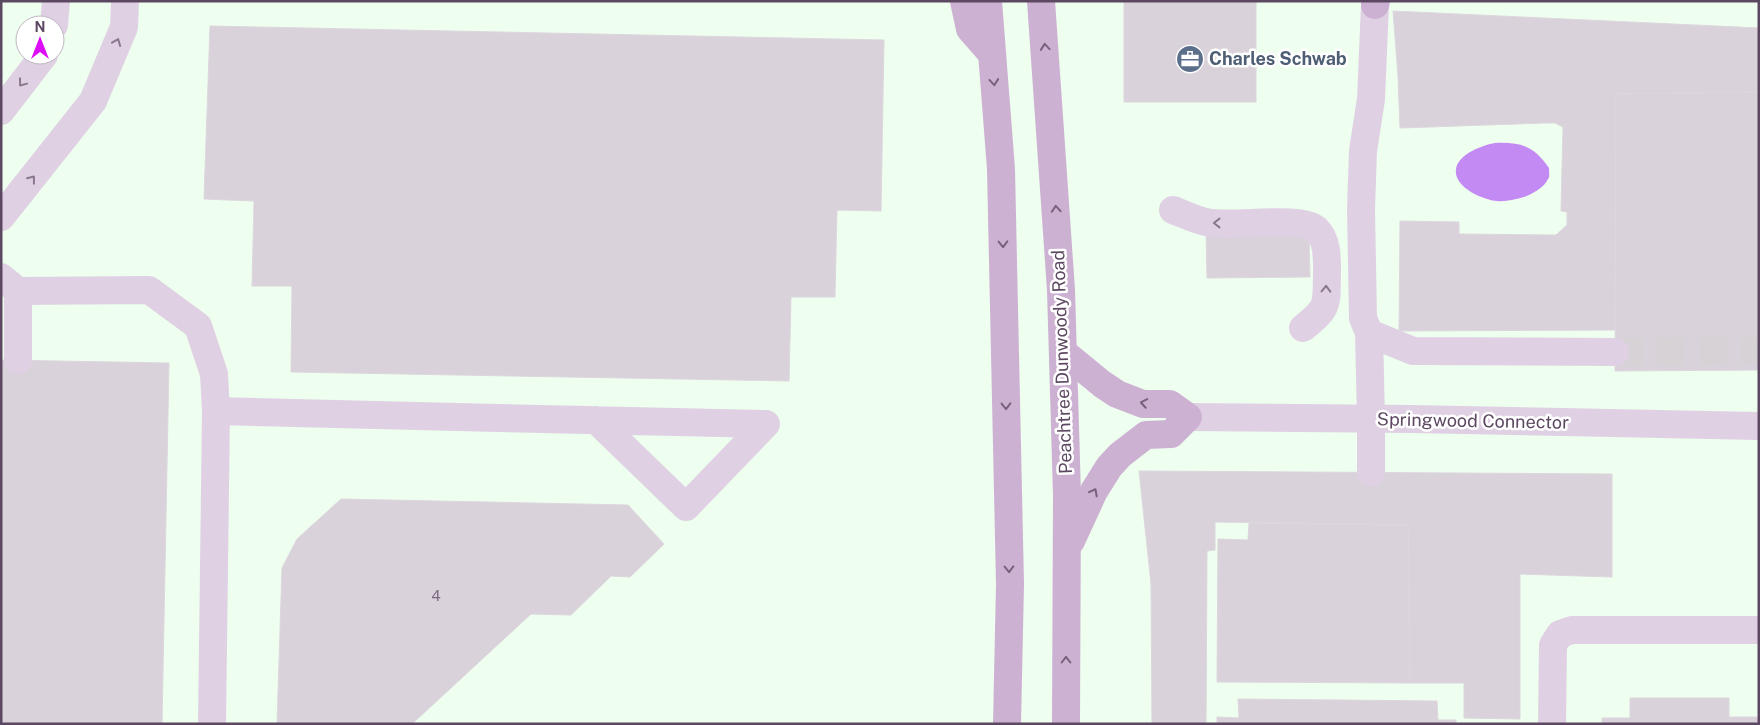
<svg xmlns="http://www.w3.org/2000/svg" width="1760" height="725" viewBox="0 0 1760 725" font-family="'Public Sans',sans-serif">
  <style>
    .commercial { fill: #eefeef; fill-rule: evenodd }
    .water { fill: #c38af4 }
    .building { fill: #d9d2db; stroke: #ded6de }
    .lines { fill: none; stroke-linecap: round; stroke-linejoin: round }
    .minor-tunnel { stroke: #d6d2d6; stroke-width: 28; stroke-dasharray: 28 14; stroke-linecap: butt }
    .minor { stroke: #dfd1e3; stroke-width: 28 }
    .major { stroke: #cdb1d3; stroke-width: 28 }
    .oneway { stroke: #8a788f }
    .oneway2 { stroke: #79627e }
    .labels { text-anchor: middle; stroke-width: 5; stroke-linejoin: round; paint-order: stroke }
    .number-label { font-size: 15px; fill: #7c6a80 }
    .service-label { font-size: 18px; font-weight: bold; fill: #4e5e75; stroke: #fff; text-anchor: start }
    .street-label { font-size: 18px; fill: #5d4862; stroke: #fff }
  </style>
  <rect width="100%" height="100%" fill="#f4f5f3"/>
  <!-- commercial -->
  <path class="commercial" d="M1,1H1759V724H1ZM25,25H55V55H25Z"/>
  <!-- water -->
  <path class="water" d="M1495,143C1521,142 1534,146 1549,168C1549,171 1550,177 1548,179C1544,188 1532,194 1524,197C1516,199 1506,202 1497,201C1483,200 1453,187 1456,169C1458,154 1483,145 1495,143Z"/>
  <!-- building -->
  <g class="building">
    <rect x="1124" y="2" width="132" height="100"/>
    <path d="M1393,11L1759,28V92L1616,94V330L1399,331L1400,221L1459,222V234L1556,235L1567,225V212L1561,211L1563,127L1555,123H1544L1400,128L1398,76Z"/>
    <path d="M210,26L884,40L881,211L837,210L835,297H791L789,381L291,372L292,286H252L254,201L204,199Z"/>
    <path d="M1759,92V370L1615,371L1616,94Z"/>
    <path d="M1309,231L1310,277L1207,278L1206,233Z"/>
    <path d="M1,360L169,363L162,724H1Z"/>
    <path d="M1139,471L1612,474V577L1520,574V719L1464,718V683H1410L1408,525L1215,522V550L1207,551L1206,724H1152L1151,584Z"/>
    <path d="M341,499L628,505L664,544L630,577L611,576L571,615L531,614L412,724H277L282,568L297,539Z"/>
    <path d="M1249,523L1408,525L1410,683L1217,682L1218,539L1248,540Z"/>
    <path d="M1630,698H1729V717H1759V724H1602V718H1630Z"/>
    <path d="M1238,699L1437,701L1438,720H1456V724H1217V717L1239,718Z"/>
  </g>
  <g class="lines">
    <!-- minor-tunnel -->
    <path class="minor-tunnel" d="M1615,352L1759,351"/>
    <!-- minor -->
    <g class="minor">
      <path d="M1375,5L1371,99L1363,151L1361,209L1363,318L1369,333L1413,351L1615,352"/>
      <path d="M54,25L56,1"/>
      <path d="M1,111L44,55"/>
      <path d="M1173,210C1184,214 1195,220 1206,222C1229,228 1300,215 1316,229C1328,240 1327,259 1327,273C1326,306 1330,306 1303,328"/>
      <path d="M1,217L93,101L124,27L125,1"/>
      <path d="M1,277L18,291L149,290L198,326L214,374L216,411C399,416 583,420 766,424L686,507L596,420"/>
      <path d="M18,291V360"/>
      <path d="M1369,333L1371,419V472"/>
      <path d="M1188,417L1413,419L1759,426"/>
      <path d="M212,724L216,411"/>
      <path d="M1552,724L1553,645L1560,634L1572,630H1759"/>
    </g>
    <!-- major -->
    <g class="major">
      <path d="M964,1L970,29L992,54"/>
      <path d="M988,1L1001,169L1010,584L1007,724"/>
      <path d="M1041,1L1061,290L1067,495L1066,724"/>
      <path d="M1375,5L1376,1"/>
      <path d="M1063,352L1102,384L1117,394L1143,404H1170L1188,417L1171,434L1146,435L1120,455L1109,467L1094,491L1071,541"/>
    </g>
  </g>
  <!-- one-way arrows -->
  <defs><path id="oneway-chevron" d="M-2-3.5L2.5 0L-2 3.5" fill="none" stroke-width="1.6" stroke-linecap="round" stroke-linejoin="round" transform="scale(1.25)"/></defs>
  <g class="oneway">
    <use href="#oneway-chevron" transform="translate(117 42) rotate(-68)"/>
    <use href="#oneway-chevron" transform="translate(22 83) rotate(127)"/>
    <use href="#oneway-chevron" transform="translate(32 179) rotate(-52)"/>
    <use href="#oneway-chevron" transform="translate(1217 223) rotate(180)"/>
    <use href="#oneway-chevron" transform="translate(1326 289) rotate(-89)"/>
  </g>
  <g class="oneway2">
    <use href="#oneway-chevron" transform="translate(1045 47) rotate(-95)"/>
    <use href="#oneway-chevron" transform="translate(994 82) rotate(85)"/>
    <use href="#oneway-chevron" transform="translate(1056 209) rotate(-94)"/>
    <use href="#oneway-chevron" transform="translate(1003 244) rotate(89)"/>
    <use href="#oneway-chevron" transform="translate(1144 403) rotate(-170)"/>
    <use href="#oneway-chevron" transform="translate(1006 406) rotate(89)"/>
    <use href="#oneway-chevron" transform="translate(1094 492) rotate(-62)"/>
    <use href="#oneway-chevron" transform="translate(1009 569) rotate(89)"/>
    <use href="#oneway-chevron" transform="translate(1066 660) rotate(-90)"/>
  </g>
  <!-- icons -->
  <defs>
    <g id="office-disc" transform="scale(1.4375)"><circle r="9.5" fill="#5c6f8a" stroke="#fff"/><path d="M-6-3h4V-5.5h4V-3h4V5H-6ZM-1-4.5V-3h2v-1.5ZM-6 0V1H6V0Z" fill="#fff"/></g>
  </defs>
  <g fill-rule="evenodd">
    <use href="#office-disc" x="1190" y="59"/>
  </g>
  <g class="labels">
    <!-- number labels -->
    <g class="number-label">
      <text x="436" y="601">4</text>
    </g>
    <!-- service labels -->
    <g class="service-label">
      <text x="1209" y="65">Charles Schwab</text>
    </g>
    <!-- street labels -->
    <g class="street-label">
      <text transform="translate(1062 362) rotate(-92)" y="6">Peachtree Dunwoody Road</text>
      <text transform="translate(1473 421) rotate(1)" y="6">Springwood Connector</text>
    </g>
  </g>
  <!-- border -->
  <rect width="1760" height="725" fill="none" stroke="#5d4862" stroke-width="5"/>
  <!-- north arrow -->
  <g transform="translate(40 40)"><circle r="24" fill="#ffffff" stroke="#beb6c0"/>
  <path d="M0-4L9 19L0 12L-9 19Z" fill="#dc0cf6"/>
  <text y="-8" font-size="14" font-weight="bold" text-anchor="middle" fill="#5d4862">N</text>
  </g>
</svg>
